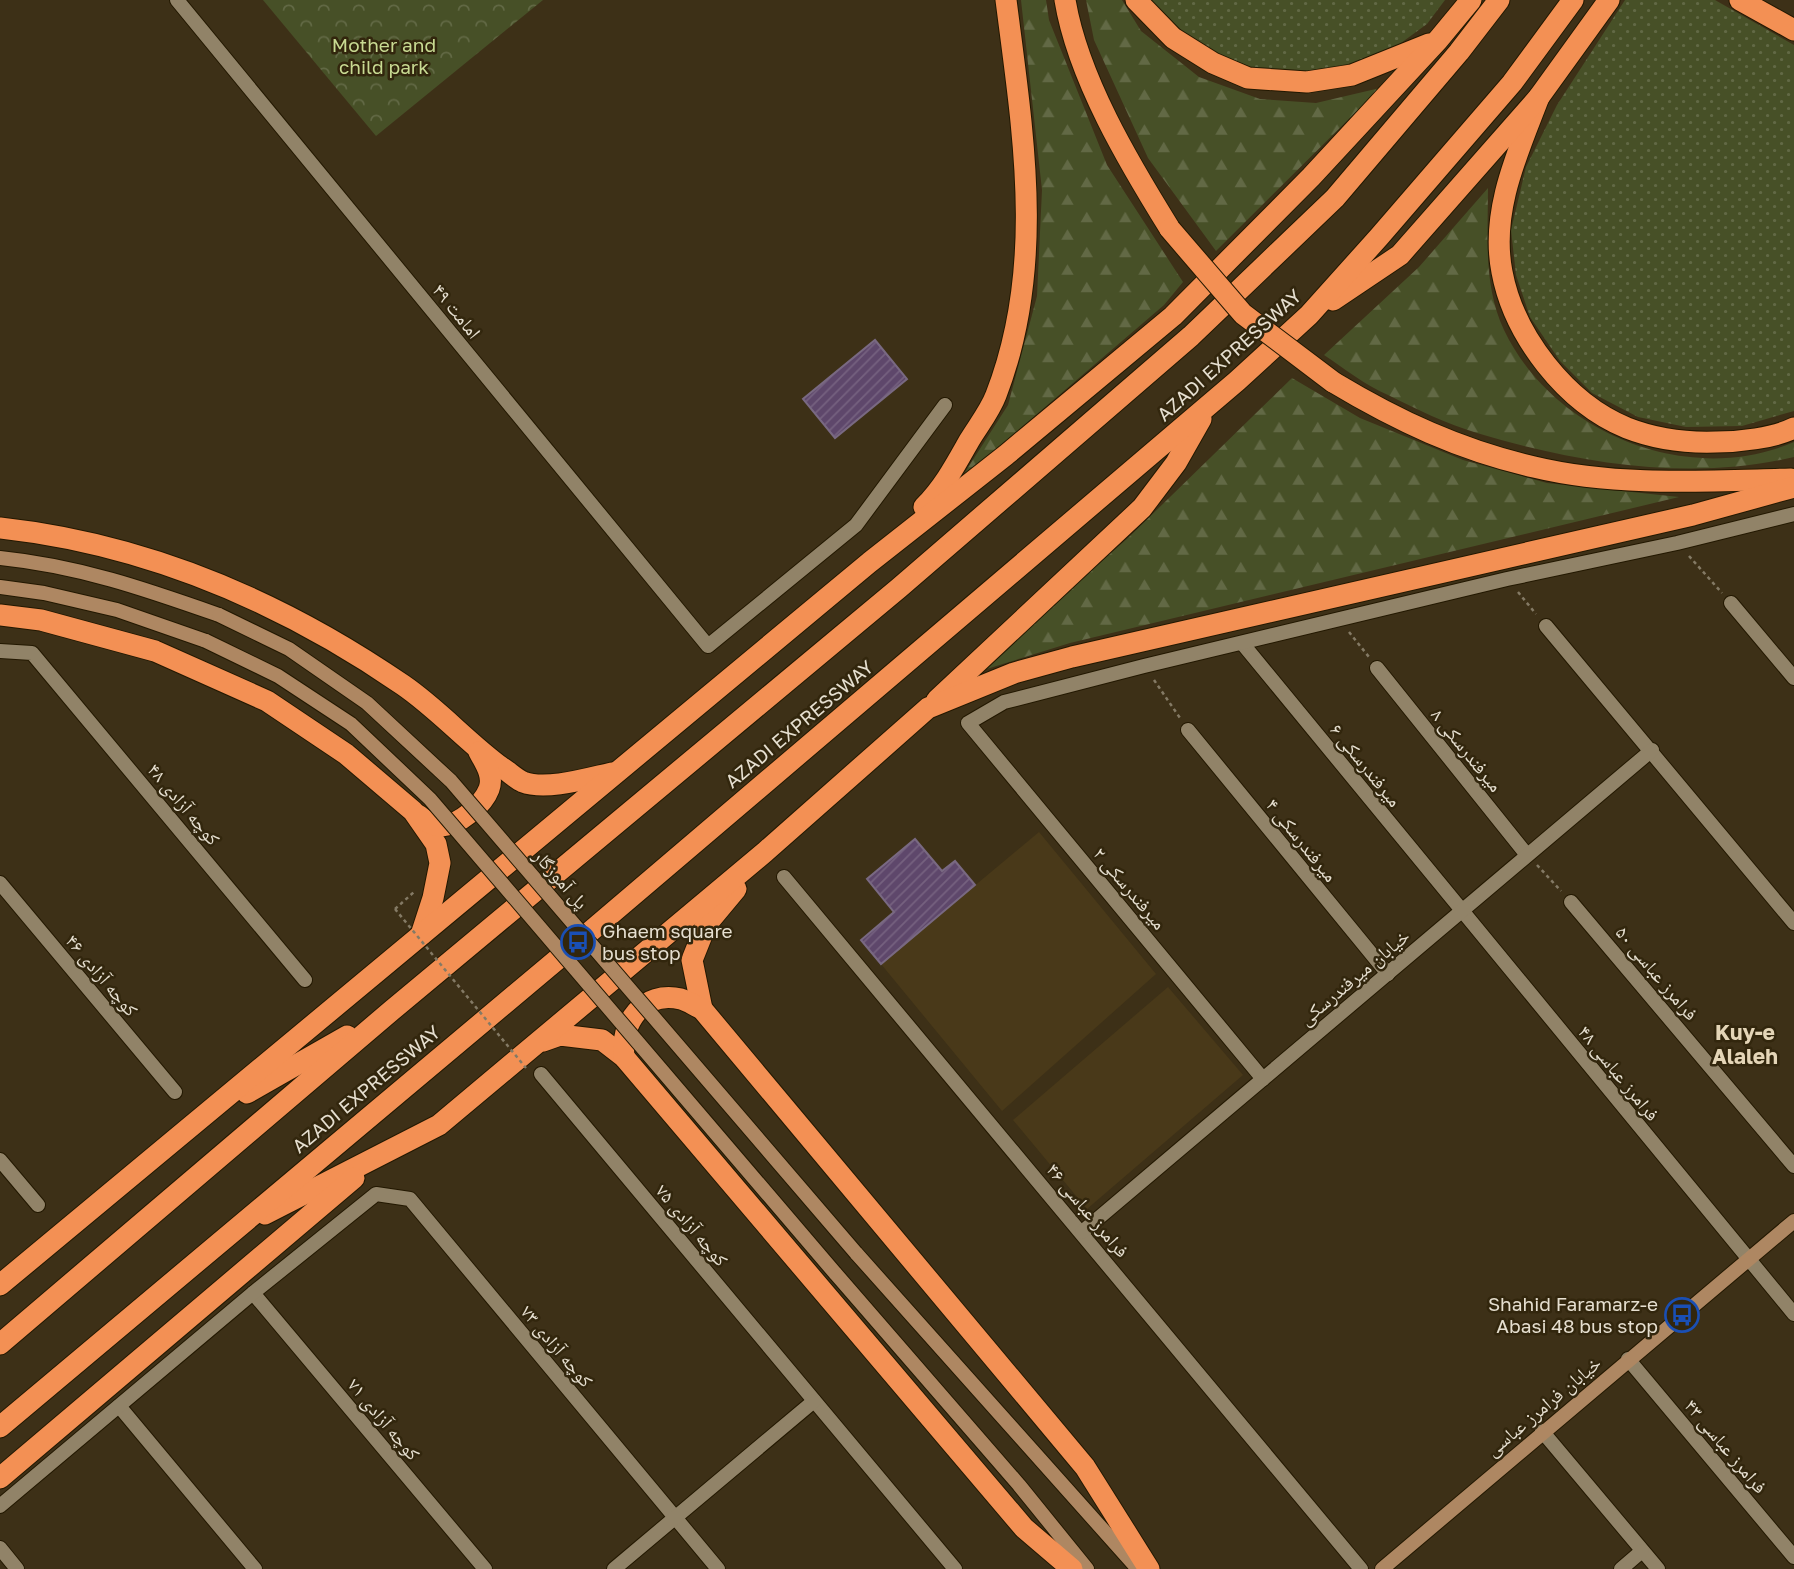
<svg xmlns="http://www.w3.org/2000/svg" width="1794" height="1569" viewBox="0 0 1794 1569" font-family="'Golos Text','Noto Naskh Arabic',sans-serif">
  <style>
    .built { fill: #493919 }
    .grass { fill: url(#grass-dots) }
    .forest { fill: url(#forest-firs) }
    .park { fill: url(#park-crowns) }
    .building { fill: url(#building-hatch); stroke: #796982; stroke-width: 2 }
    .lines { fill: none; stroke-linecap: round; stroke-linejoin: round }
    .street-casing { stroke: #231801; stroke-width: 16 }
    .secondary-casing { stroke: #231801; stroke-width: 16 }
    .highway-casing { stroke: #231801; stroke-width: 23 }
    .path { stroke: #847a65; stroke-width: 2.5; stroke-dasharray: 3.5 3.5; stroke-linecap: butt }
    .street { stroke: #918368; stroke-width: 14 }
    .secondary { stroke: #ae8762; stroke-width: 14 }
    .highway { stroke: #f39054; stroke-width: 21 }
    .secondary-bridge-casing { stroke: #231801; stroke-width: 16; stroke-linecap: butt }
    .highway-bridge-casing { stroke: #231801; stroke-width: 23; stroke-linecap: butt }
    .path-bridge { stroke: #847a65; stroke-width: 2.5; stroke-dasharray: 3.5 3.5; stroke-linecap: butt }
    .secondary-bridge { stroke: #ae8762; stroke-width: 14 }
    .highway-bridge { stroke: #f39054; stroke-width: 21 }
    .labels { text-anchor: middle; stroke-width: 5; stroke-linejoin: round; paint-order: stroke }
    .park-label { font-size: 19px; fill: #c8da92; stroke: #32260d }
    .street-label { font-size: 19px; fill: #e6dfd0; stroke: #32260d }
    .poi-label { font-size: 19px; fill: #e6dfd0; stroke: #32260d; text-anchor: start }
    .neighbourhood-label { font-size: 21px; font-weight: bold; fill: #e4d5b7; stroke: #32260d }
  </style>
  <defs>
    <pattern id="grass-dots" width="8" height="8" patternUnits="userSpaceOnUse" patternTransform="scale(1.75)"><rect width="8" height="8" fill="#475027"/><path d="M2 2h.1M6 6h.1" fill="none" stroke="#626945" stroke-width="1.8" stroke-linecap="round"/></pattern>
    <pattern id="forest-firs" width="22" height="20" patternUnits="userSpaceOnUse" patternTransform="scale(1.75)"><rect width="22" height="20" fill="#475027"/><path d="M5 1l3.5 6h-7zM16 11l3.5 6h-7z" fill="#626945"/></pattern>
    <pattern id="park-crowns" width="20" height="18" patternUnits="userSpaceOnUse" patternTransform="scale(1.75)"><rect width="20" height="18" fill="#475027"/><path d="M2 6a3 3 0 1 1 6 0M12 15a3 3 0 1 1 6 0" fill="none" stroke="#626945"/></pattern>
    <pattern id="building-hatch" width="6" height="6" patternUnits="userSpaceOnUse" patternTransform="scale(1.75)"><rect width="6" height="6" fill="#5e476b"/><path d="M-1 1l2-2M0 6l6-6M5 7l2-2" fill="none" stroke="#75617f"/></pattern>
  </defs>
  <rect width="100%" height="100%" fill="#3d3017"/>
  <!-- built -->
  <g class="built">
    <path d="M1039,832L1156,974L1002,1111L881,964Z"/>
    <path d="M1168,987L1243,1075L1087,1209L1013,1120Z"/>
  </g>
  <!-- grass -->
  <g class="grass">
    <path d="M1151,0H1445L1427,24L1379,59L1323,75L1263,71L1204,50L1155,7Z"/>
    <path d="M1625,0H1715L1794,45V411L1742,426L1686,427L1638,417L1592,393L1560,361L1530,317L1516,275L1511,230L1526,167L1557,105Z"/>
  </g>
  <!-- forest -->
  <g class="forest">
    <path d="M1021,0H1046L1049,20L1107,165L1183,282L1164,305L960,480L1008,405L1037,296L1042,190Z"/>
    <path d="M1086,0H1122L1141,31L1199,77L1260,99L1316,103L1380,88L1216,251L1148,158L1094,40Z"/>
    <path d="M1488,188C1488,236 1483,285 1504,330C1553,433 1688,488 1794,442V457C1691,482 1577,463 1477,433C1447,424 1416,409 1388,395C1365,385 1345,369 1324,355L1419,267Z"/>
    <path d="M1292,378L1360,418L1463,460L1547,483L1679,497L1070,643L977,672L1129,537Z"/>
  </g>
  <!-- park -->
  <path class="park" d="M263,0H543L376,136Z"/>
  <!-- building -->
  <g class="building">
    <path d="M875,340L907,379L835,438L803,399Z"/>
    <path d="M915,839L942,871L955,861L975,885L881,964L861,940L894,912L867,879Z"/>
  </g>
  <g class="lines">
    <!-- street casing -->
    <g class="street-casing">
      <g id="street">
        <path d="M177,0L708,646L856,525L945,405"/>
        <path d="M1731,603L1794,678"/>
        <path d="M1546,626L1794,923"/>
        <path d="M1242,643L1794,1314"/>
        <path d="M0,651L32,653L305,980"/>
        <path d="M1377,668L1527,855"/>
        <path d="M1188,730L1388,974"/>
        <path d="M784,877L1361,1569"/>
        <path d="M0,883L175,1092"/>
        <path d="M1571,902L1794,1166"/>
        <path d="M541,1074L955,1569"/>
        <path d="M1263,1079L968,723L1004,702L1144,666L1507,579L1677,543L1794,514"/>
        <path d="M0,1160L38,1205"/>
        <path d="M1082,1232L1652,750"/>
        <path d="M253,1293L485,1569"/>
        <path d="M1628,1359L1794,1557"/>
        <path d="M119,1406L255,1569"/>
        <path d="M1542,1431L1658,1569"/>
        <path d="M0,1506L253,1293L376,1194L410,1199L718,1569"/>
        <path d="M0,1548L17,1569"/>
        <path d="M614,1569L814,1401"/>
        <path d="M1621,1569L1642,1551"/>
      </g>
    </g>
    <!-- secondary casing -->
    <g class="secondary-casing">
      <g id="secondary">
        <path d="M0,558C79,566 145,589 219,615"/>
        <path d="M0,587L44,593L117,610L206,641"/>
        <path d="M856,1253L1138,1569"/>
        <path d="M835,1273L1019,1485L1087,1569"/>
        <path d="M1382,1569L1794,1221"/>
      </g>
    </g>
    <!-- highway casing -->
    <g class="highway-casing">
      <g id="highway">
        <path d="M1065,0C1078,78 1129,163 1170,229"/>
        <path d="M1136,0L1173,38L1213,63L1248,78L1307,82L1352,75L1429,44"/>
        <path d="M1740,0L1794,30"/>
        <path d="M1539,97C1518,152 1490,211 1502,272C1514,336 1566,403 1627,428C1655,439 1686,443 1716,442C1739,442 1774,438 1794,428"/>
        <path d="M1333,300L1400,255L1539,97L1609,0"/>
        <path d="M1333,382C1398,421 1460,450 1534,467C1617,487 1706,481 1791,479"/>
        <path d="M924,507C944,487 956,464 969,441C978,426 990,411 996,395C1046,266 1023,133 1006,0"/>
        <path d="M0,528C146,544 282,602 403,685C438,709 467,742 501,767C508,771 516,779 523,782C546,791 589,778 612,773"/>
        <path d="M0,615L41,620L155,651L267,701L346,754L413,811L436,844L440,863L433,898L421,935"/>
        <path d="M937,700L1142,508L1176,463L1201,419"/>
        <path d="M418,815C425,821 432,826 442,826C459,825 483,805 489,789C494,776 485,763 479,752"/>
        <path d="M702,1009L692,960L706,925L736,889"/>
        <path d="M543,1041L560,1035L602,1040L624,1057L1024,1528L1072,1569"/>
        <path d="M624,1057C620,1023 643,990 681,999C688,1001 695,1006 702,1009L1085,1467L1149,1569"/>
        <path d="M247,1093L347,1036"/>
        <path d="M265,1214L439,1125L765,852L928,708L1014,673L1072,657L1693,515L1794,487"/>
        <path d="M0,1285L870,562L1006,455L1173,316L1311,177L1438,40L1471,0"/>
        <path d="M0,1344L391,1011L899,588L1191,336L1335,198L1459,52L1499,0"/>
        <path d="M0,1427L578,942L1237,381L1309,315L1379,237L1512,83L1573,0"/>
        <path d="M0,1478L354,1178"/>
      </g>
    </g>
    <!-- path -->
    <g class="path">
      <path d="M1689,556L1722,593"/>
      <path d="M1518,592L1536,614"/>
      <path d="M1349,632L1369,657"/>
      <path d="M1154,680L1180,718"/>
      <path d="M1537,865L1561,891"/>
      <path d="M395,909L414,892"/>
    </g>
    <!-- street -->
    <use href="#street" class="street"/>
    <!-- secondary -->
    <use href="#secondary" class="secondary"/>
    <!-- highway -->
    <use href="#highway" class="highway"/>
    <!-- secondary-bridge casing -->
    <g class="secondary-bridge-casing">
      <g id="secondary-bridge">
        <path d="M219,615L289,649L367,703L451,781L856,1253"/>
        <path d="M206,641L278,676L351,724L430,799L835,1273"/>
      </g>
    </g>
    <!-- highway-bridge casing -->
    <g class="highway-bridge-casing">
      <path id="highway-bridge" d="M1170,229L1243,314L1333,382"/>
    </g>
    <!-- path-bridge -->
    <path class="path-bridge" d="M395,909L526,1068"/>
    <!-- secondary-bridge -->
    <use href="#secondary-bridge" class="secondary-bridge"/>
    <!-- highway-bridge -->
    <use href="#highway-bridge" class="highway-bridge"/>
  </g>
  <!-- icons -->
  <defs>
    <g id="bus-ring" transform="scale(1.75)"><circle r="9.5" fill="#32260d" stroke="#1a4fb4" stroke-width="1.5"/><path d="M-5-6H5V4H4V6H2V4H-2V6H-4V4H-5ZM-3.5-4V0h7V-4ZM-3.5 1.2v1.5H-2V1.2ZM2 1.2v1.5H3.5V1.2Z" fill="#1a4fb4"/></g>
  </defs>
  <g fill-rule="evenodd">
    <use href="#bus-ring" x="578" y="942"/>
    <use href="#bus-ring" x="1682" y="1315"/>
  </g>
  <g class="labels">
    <!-- park labels -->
    <g class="park-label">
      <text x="384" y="52">Mother and<tspan x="384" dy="22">child park</tspan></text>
    </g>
    <!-- street labels -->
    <g class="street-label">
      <text transform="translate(457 311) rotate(51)" y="7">امامت ۴۹</text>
      <text transform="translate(1229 355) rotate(-42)" y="7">AZADI EXPRESSWAY</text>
      <text transform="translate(799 724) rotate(-40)" y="7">AZADI EXPRESSWAY</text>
      <text transform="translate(1467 750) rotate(51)" y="7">میرفندرسکی ۸</text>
      <text transform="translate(1366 765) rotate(51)" y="7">میرفندرسکی ۶</text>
      <text transform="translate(184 804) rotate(50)" y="7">کوچه آزادی ۴۸</text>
      <text transform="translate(1302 840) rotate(51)" y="7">میرفندرسکی ۴</text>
      <text transform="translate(561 879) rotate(49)" y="7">پل آموزگار</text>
      <text transform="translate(1130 888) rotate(50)" y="7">میرفندرسکی ۲</text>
      <text transform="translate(1657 973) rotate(50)" y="7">فرامرز عباسی ۵۰</text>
      <text transform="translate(102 975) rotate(50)" y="7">کوچه آزادی ۴۶</text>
      <text transform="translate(1354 977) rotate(-40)" y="7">خیابان میرفندرسکی</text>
      <text transform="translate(1619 1073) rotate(51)" y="7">فرامرز عباسی ۴۸</text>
      <text transform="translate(366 1089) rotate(-40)" y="7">AZADI EXPRESSWAY</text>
      <text transform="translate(1088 1210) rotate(50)" y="7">فرامرز عباسی ۴۶</text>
      <text transform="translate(692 1225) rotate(50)" y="7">کوچه آزادی ۷۵</text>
      <text transform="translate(557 1346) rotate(50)" y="7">کوچه آزادی ۷۳</text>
      <text transform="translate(1543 1406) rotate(-40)" y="7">خیابان فرامرز عباسی</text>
      <text transform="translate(384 1419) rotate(50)" y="7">کوچه آزادی ۷۱</text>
      <text transform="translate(1726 1446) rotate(50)" y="7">فرامرز عباسی ۴۳</text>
    </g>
    <!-- poi labels -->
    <g class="poi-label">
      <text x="602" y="938">Ghaem square<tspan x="602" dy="22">bus stop</tspan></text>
      <text x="1658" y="1311" text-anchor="end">Shahid Faramarz-e<tspan x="1658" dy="22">Abasi 48 bus stop</tspan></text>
    </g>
    <!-- neighbourhood labels -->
    <g class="neighbourhood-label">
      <text x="1745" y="1040">Kuy-e<tspan x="1745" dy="24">Alaleh</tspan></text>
    </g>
  </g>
</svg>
